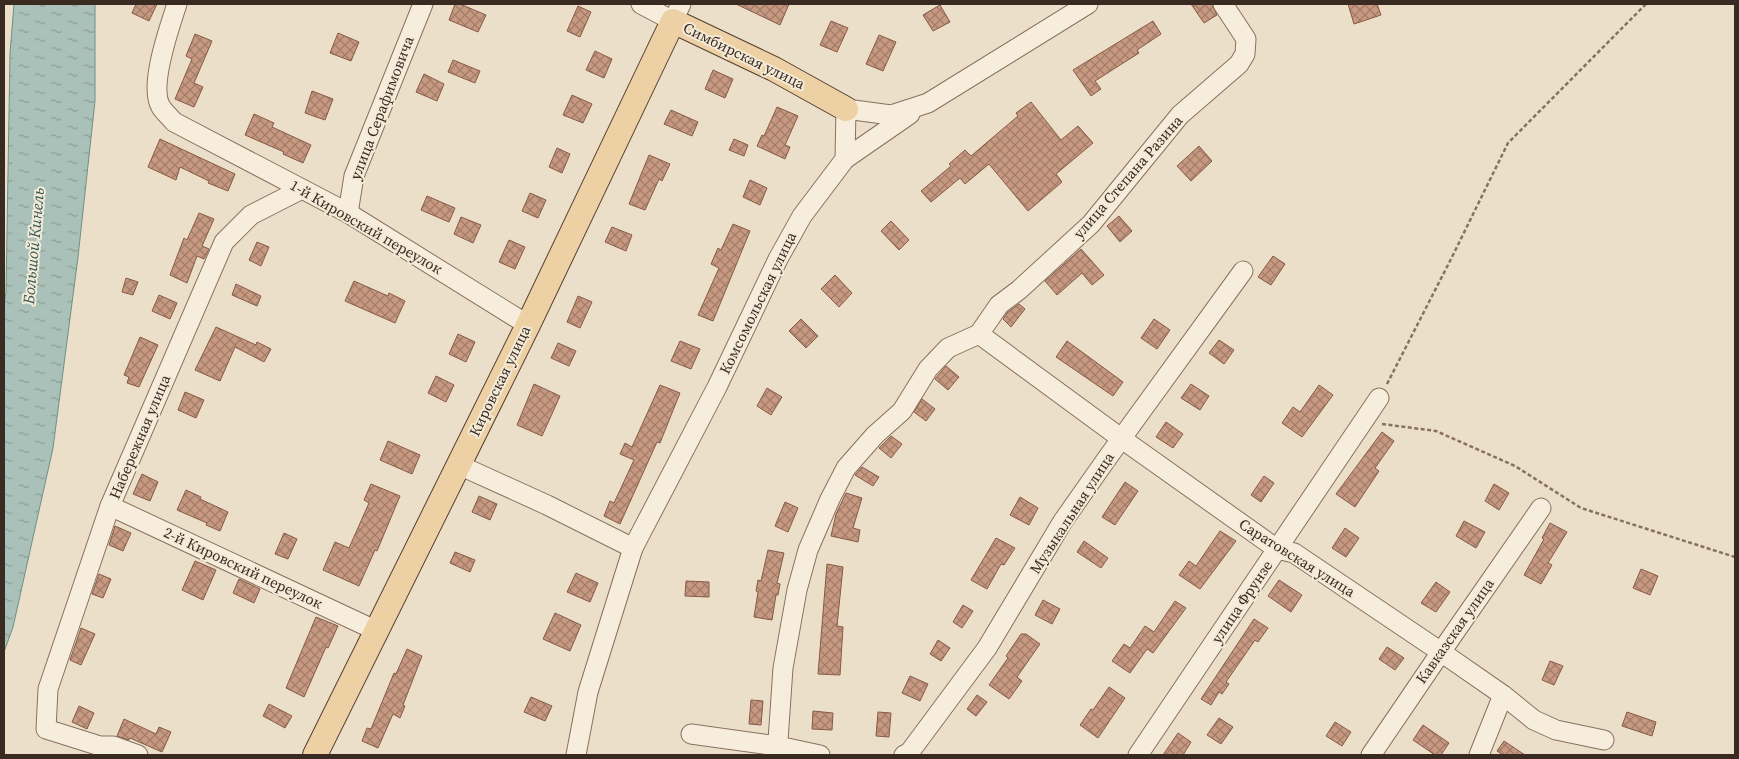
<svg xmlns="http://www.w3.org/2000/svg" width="1739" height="759" viewBox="0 0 1739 759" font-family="'Source Serif 4',serif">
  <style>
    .water { fill: url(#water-ripples); stroke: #708f85 }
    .building { fill: url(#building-cross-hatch); stroke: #865a46 }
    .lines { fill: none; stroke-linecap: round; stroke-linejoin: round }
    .minor-casing { stroke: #88715e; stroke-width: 21 }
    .major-casing { stroke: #564032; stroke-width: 26 }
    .path { stroke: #88715e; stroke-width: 2.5; stroke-dasharray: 4 2.5; stroke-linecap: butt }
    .minor { stroke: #f7eddc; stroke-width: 19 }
    .major { stroke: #edd0a4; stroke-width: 24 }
    .labels { text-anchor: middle; stroke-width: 4; stroke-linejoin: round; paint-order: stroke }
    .street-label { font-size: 15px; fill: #392b21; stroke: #f4ead8 }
    .water-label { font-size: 16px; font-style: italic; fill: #315853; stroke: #f4ead8 }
  </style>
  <defs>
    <pattern id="water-ripples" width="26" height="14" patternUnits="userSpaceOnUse" patternTransform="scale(1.25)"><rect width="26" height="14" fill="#a9c1b8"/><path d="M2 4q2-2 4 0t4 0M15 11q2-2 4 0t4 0" fill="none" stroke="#8b9d95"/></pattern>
    <pattern id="building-cross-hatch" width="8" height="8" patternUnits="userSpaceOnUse" patternTransform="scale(1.25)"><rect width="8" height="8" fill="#c89981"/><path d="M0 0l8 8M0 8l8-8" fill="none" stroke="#a37d69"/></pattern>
  </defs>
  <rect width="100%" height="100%" fill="#ecdfc9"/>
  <!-- water -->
  <path class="water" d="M14,4H95V101L78,257L53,448L13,627L4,652V303L6,293L10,53Z"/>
  <!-- building -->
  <g class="building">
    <path d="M136,4H157L149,21L132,13Z"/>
    <path d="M455,4H460L486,15L478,32L449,20Z"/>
    <path d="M736,4H789L780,25Z"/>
    <path d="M1191,4H1212L1217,15L1204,23Z"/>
    <path d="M1348,4H1377L1381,15L1354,24Z"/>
    <path d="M940,5L950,22L933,31L923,15Z"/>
    <path d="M578,6L591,12L580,37L567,31Z"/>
    <path d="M831,21L848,28L837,52L820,45Z"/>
    <path d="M1153,21L1161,34L1137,50L1139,53L1095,81L1101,89L1091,96L1073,70Z"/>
    <path d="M338,33L359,42L351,61L330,53Z"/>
    <path d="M195,34L212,41L194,83L203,87L194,107L175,99L192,59L186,56Z"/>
    <path d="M879,35L896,42L883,71L866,64Z"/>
    <path d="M595,51L612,59L604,78L586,70Z"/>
    <path d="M453,60L480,71L475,83L448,72Z"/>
    <path d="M713,70L733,79L725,98L705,89Z"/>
    <path d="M424,74L444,84L437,101L416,92Z"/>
    <path d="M312,91L333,99L325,120L305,113Z"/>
    <path d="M572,95L592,104L583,123L563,115Z"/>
    <path d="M1031,102L1061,140L1078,126L1093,143L1056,174L1062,182L1028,211L989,164L965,184L960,178L931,202L921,191L951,166L949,164L965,150L971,156L1018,116L1016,113Z"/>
    <path d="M777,107L798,116L785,145L790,147L785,159L757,146L762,135L764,136Z"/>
    <path d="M671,110L698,122L692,136L664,124Z"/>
    <path d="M254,114L274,123L272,127L311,145L303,163L283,154L284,152L245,135Z"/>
    <path d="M160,139L235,174L228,191L208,183L209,181L180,167L176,180L148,167Z"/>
    <path d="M734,139L748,145L744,156L729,150Z"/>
    <path d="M1199,146L1212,161L1191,181L1177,166Z"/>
    <path d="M557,148L570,154L562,173L549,167Z"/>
    <path d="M649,155L670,164L662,181L659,179L645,210L629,204Z"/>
    <path d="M750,180L767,188L760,205L743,197Z"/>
    <path d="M530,193L546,200L538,218L522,211Z"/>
    <path d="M427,196L455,208L449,222L421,210Z"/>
    <path d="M199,213L214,219L202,246L209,249L204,259L197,256L187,283L170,275L184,238L187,240Z"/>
    <path d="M1119,216L1132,231L1120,242L1107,226Z"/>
    <path d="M461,217L481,225L473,243L454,234Z"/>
    <path d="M891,221L909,240L899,250L881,231Z"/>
    <path d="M733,224L750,231L713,321L698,315L719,268L711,264L718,248L721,250Z"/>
    <path d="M612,227L632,235L626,251L605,242Z"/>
    <path d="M509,240L525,247L515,269L499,262Z"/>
    <path d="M257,242L269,247L261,266L249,260Z"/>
    <path d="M1081,249L1104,275L1092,285L1082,273L1057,295L1045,281Z"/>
    <path d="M1273,256L1285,264L1271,285L1258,277Z"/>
    <path d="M835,275L852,293L839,307L821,289Z"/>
    <path d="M126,278L138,282L133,295L122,292Z"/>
    <path d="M354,281L388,296L389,293L405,301L395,323L345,301Z"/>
    <path d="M236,284L261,296L257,306L232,295Z"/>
    <path d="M159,295L177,303L170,319L152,311Z"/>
    <path d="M578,296L592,302L580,328L567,322Z"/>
    <path d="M1019,304L1025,309L1011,327L1003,319L1007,313Z"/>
    <path d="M801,319L818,336L806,348L789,331Z"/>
    <path d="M1154,319L1170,330L1157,349L1141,338Z"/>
    <path d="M216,327L256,345L257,342L271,349L264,362L235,347L220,381L195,370Z"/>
    <path d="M458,334L475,342L466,362L449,354Z"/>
    <path d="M140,337L158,345L139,387L127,383L129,377L124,375Z"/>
    <path d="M1219,340L1234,350L1224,364L1209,353Z"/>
    <path d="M680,341L700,349L691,369L671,361Z"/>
    <path d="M1067,341L1123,382L1113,396L1056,357Z"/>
    <path d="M558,343L576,351L569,366L551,358Z"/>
    <path d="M946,366L959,377L948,390L935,379Z"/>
    <path d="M436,376L454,385L446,402L428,393Z"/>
    <path d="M534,384L560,396L542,436L517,425Z"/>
    <path d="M1191,384L1209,396L1200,410L1181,398Z"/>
    <path d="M660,385L680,393L660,443L657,442L620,524L604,516L610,501L614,503L634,460L620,454L625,443L632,447Z"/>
    <path d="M1319,385L1333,395L1302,437L1282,423L1293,407L1300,412Z"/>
    <path d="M767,388L782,397L771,415L757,406Z"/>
    <path d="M185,392L204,400L196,418L178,410Z"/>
    <path d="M922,399L935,409L926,421L914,412Z"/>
    <path d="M1166,422L1183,434L1173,448L1156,437Z"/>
    <path d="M1382,432L1394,441L1375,468L1379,471L1355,507L1336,494Z"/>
    <path d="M891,436L902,444L891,458L879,448Z"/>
    <path d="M388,441L420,455L412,474L380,460Z"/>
    <path d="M862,467L879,477L873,486L855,475Z"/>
    <path d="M142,474L158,482L150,501L133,494Z"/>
    <path d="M1264,476L1274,483L1261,502L1251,495Z"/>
    <path d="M1125,482L1138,491L1115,525L1102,517Z"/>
    <path d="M371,484L400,496L377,551L375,550L359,586L323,570L335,542L349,548L369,503L364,500Z"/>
    <path d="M1494,484L1509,493L1499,510L1485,501Z"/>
    <path d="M186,490L201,497L200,499L228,512L220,531L206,525L207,523L177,510Z"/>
    <path d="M846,493L862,498L853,528L860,530L858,542L831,536L836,514Z"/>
    <path d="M479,496L497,504L490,520L472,512Z"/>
    <path d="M1020,497L1038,508L1029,525L1010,515Z"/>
    <path d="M785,502L798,508L788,532L775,526Z"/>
    <path d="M1464,521L1485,532L1476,548L1456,536Z"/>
    <path d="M1550,523L1567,532L1548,563L1552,565L1541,584L1524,575L1544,539L1542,538Z"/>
    <path d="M115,526L131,533L123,551L109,545Z"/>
    <path d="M1345,528L1359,538L1346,557L1332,548Z"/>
    <path d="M1220,531L1236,541L1200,589L1179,575L1189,561L1196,566Z"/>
    <path d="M284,533L297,539L288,559L275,554Z"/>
    <path d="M996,538L1015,548L1004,565L1001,564L987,589L971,580Z"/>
    <path d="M1084,541L1108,558L1101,568L1077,552Z"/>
    <path d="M768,550L784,553L777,583L780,584L778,595H776L772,620L754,617L758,592L756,591L758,580L761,581Z"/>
    <path d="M455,552L475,560L470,572L450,563Z"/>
    <path d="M195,561L216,570L203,600L182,590Z"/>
    <path d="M827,564L843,567L837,626L843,627L840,675L818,674Z"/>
    <path d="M1641,569L1658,576L1650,595L1633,588Z"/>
    <path d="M576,573L598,583L590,602L567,592Z"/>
    <path d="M99,574L111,579L103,598L92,594Z"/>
    <path d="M239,579L260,589L254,603L233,593Z"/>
    <path d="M1279,580L1302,595L1291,612L1268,596Z"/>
    <path d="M686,581L709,582V597L685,596Z"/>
    <path d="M1436,582L1450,592L1436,612L1421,603Z"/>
    <path d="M1043,600L1060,609L1052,624L1035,615Z"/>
    <path d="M1175,601L1186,608L1153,653L1147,649L1130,673L1112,661L1124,644L1130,648L1145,626L1154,632Z"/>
    <path d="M963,605L973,611L962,628L953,622Z"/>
    <path d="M555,613L581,625L570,651L543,639Z"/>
    <path d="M316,617L338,626L328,648L326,647L304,697L286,688Z"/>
    <path d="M1254,619L1268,628L1258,642L1255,640L1226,682L1229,684L1222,694L1219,692L1211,705L1201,699Z"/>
    <path d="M81,628L95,634L81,665L70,660Z"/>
    <path d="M1021,634H1026L1040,644L1017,677L1022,681L1009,699L989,685L1008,658L1006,656Z"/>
    <path d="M938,640L950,648L941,661L930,654Z"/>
    <path d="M1387,647L1404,658L1395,670L1379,659Z"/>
    <path d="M407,649L422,656L403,705L405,706L400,718L393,714L378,748L362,741L367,728L371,729L394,673L396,674Z"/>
    <path d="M1550,661L1563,666L1554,685L1542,680Z"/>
    <path d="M910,676L928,684L920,701L902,693Z"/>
    <path d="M1109,687L1125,698L1098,738L1080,725L1091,709L1093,710Z"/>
    <path d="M977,695L987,702L976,716L967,709Z"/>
    <path d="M531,697L552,706L545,721L524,712Z"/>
    <path d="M751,700L763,701L761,725L749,724Z"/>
    <path d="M269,704L292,716L285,728L263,716Z"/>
    <path d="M79,706L94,713L87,729L72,722Z"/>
    <path d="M813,711L833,713L832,730L812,729Z"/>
    <path d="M878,712L891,713L889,737L876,736Z"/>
    <path d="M1627,712L1656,722L1652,736L1622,726Z"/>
    <path d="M1219,718L1233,727L1221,744L1207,735Z"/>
    <path d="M124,719L156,734L159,727L171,732L162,752L130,738L129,740L117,736Z"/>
    <path d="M1335,722L1351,732L1342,746L1326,736Z"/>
    <path d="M1423,725L1449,743L1441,755H1435L1413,740Z"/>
    <path d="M1178,733L1191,742L1183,755H1163Z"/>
    <path d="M1504,741L1525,755H1503L1497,751Z"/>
  </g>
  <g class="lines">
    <!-- minor casing -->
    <g class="minor-casing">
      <g id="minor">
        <path d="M177,4C170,26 148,86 161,107C164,112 170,117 174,122L348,213L528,325"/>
        <path d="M641,4L673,21L681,4"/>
        <path d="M845,159L910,114"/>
        <path d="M348,213L354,176L423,4"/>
        <path d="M979,334L1122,439L1277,549L1294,553L1441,652L1503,695L1534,720L1556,730L1604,740"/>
        <path d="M459,465L547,505L633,548"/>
        <path d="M110,506L377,631"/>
        <path d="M691,734L778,746L820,755"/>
        <path d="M138,755L113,746H100L46,729L48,689L110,506L224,242L251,215L302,189"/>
        <path d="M576,755L588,692L633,548L717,387L778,259L802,216L845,159L846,109L891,115L928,103L1088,4"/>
        <path d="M777,755L783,668L797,590L808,550L830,499L846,468L875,435L902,411L928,369L948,348L979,334L999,305L1019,290L1091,224L1180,115L1239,64L1245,54L1246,39L1223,4"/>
        <path d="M904,755L909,753L987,648L1063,521L1108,457L1243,271"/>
        <path d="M1138,755L1379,398"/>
        <path d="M1371,755L1441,652L1541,508"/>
        <path d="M1479,755L1503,695"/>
      </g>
    </g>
    <!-- major casing -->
    <g class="major-casing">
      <path id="major" d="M315,755L528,325L673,21L774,69L846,109"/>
    </g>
    <!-- path -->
    <g class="path">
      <path d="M1387,384L1451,259L1508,143L1646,4"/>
      <path d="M1382,424L1436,431L1515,466L1581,508L1735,557"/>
    </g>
    <!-- minor -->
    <use href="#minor" class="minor"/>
    <!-- major -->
    <use href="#major" class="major"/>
  </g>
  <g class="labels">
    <!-- street labels -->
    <g class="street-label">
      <text transform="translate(744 56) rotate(26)" y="5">Симбирская улица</text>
      <text transform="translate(382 108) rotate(-69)" y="5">улица Серафимовича</text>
      <text transform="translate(1128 177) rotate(-49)" y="5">улица Степана Разина</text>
      <text transform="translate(366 227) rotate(30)" y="5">1-й Кировский переулок</text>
      <text transform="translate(758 303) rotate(-64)" y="5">Комсомольская улица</text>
      <text transform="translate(500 381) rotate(-64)" y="5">Кировская улица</text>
      <text transform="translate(140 437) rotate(-67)" y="5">Набережная улица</text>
      <text transform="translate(1072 513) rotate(-57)" y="5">Музыкальная улица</text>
      <text transform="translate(1297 558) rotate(32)" y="5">Саратовская улица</text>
      <text transform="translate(243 568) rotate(25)" y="5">2-й Кировский переулок</text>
      <text transform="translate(1242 602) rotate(-56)" y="5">улица Фрунзе</text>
      <text transform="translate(1455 631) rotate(-55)" y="5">Кавказская улица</text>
    </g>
    <!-- water labels -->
    <g class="water-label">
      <text transform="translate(33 246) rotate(-85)" y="6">Большой Кинель</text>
    </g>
  </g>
  <!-- border -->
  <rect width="1739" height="759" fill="none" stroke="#392b21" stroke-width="10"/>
</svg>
